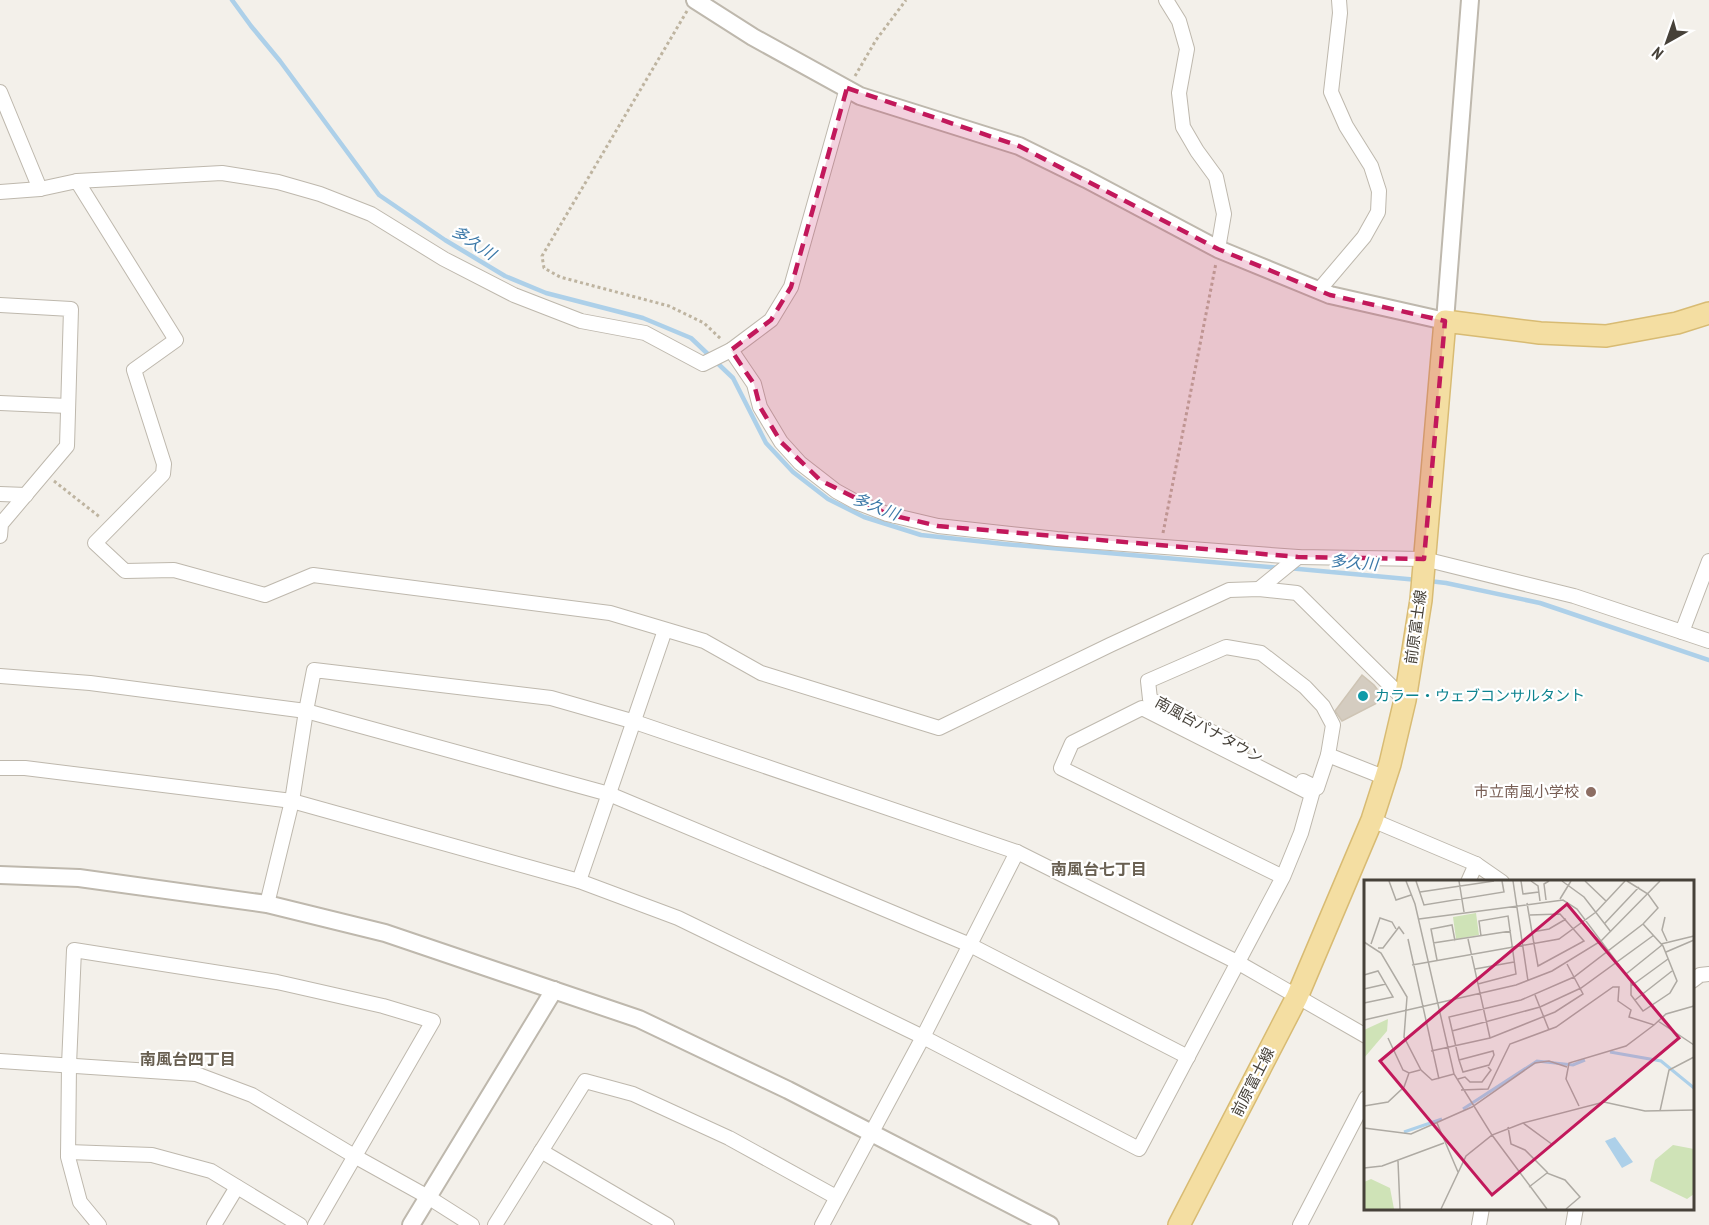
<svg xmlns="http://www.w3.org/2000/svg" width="1709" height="1225" viewBox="0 0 1709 1225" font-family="'PT Sans Narrow','Noto Sans JP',sans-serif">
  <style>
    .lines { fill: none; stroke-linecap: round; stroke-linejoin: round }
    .stream { stroke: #add0e9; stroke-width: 4.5 }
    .building { fill: #d4ccc0; stroke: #cec4b4; stroke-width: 1.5 }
    .minor-casing { stroke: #beb8ad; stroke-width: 16 }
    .tertiary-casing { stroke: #beb8ad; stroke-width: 20 }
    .primary-casing { stroke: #d8bb73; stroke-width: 24 }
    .path { stroke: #beb4a0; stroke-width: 3; stroke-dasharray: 3 3; stroke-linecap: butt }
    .minor { stroke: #fff; stroke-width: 14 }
    .tertiary { stroke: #fff; stroke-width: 16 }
    .primary { stroke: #f4dea2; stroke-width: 21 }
    .marked { fill: #c2185b; fill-opacity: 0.2; stroke: #c2185b; stroke-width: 4.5; stroke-dasharray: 12 8; stroke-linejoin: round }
    .culture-dot { fill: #0f9aa8; stroke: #fff; stroke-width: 2 }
    .education-dot { fill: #8d6e63; stroke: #fff; stroke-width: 2 }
    .labels { text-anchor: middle; stroke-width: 4.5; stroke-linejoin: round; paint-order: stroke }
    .street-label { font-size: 15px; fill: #464139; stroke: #fff }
    .culture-label { font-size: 15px; fill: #0d838f; stroke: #fff; text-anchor: start }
    .education-label { font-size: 15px; fill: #785e54; stroke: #fff; text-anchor: end }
    .water-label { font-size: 16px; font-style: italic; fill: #3c79a8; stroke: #fff }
    .neighbourhood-label { font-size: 16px; font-weight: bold; fill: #685f51; stroke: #fff }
    .inset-river { fill: none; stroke: #add0e9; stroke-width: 3 }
    .inset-road { fill: none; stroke: #aeaaa3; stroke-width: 1.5 }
    .view { fill: #c2185b; fill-opacity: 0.15; stroke: #c2185b; stroke-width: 3 }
    .inset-edge { fill: none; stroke: #464139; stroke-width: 3 }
  </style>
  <rect width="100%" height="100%" fill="#f3f0ea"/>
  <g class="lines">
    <!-- stream -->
    <g class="stream">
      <path d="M232,0L251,26L280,61L379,195L445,240L505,276L546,293L643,318L691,338L733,378L766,443L793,472L828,499L864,517L921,535L1004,544L1280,568"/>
      <path d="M1288,568L1418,580"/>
      <path d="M1429,581L1446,583L1540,603L1709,660"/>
    </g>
  </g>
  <!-- building -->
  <path class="building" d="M1362,675L1374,685L1380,693L1383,700L1342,721L1335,711Z"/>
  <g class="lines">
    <!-- minor casing -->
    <g class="minor-casing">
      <g id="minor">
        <path d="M1166,0L1179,21L1187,49L1179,93L1183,127L1197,151L1216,177L1224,214L1218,249"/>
        <path d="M0,92L40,189"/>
        <path d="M77,181L222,173L278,182L320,194L371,214L444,259L514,295L581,321L645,333L703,364L731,350L771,320L791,287L847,88"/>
        <path d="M0,192L40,189L77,181L176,340L134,370L164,464L163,474L95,543L125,571L174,570L265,595L313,575L610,613L704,641L761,673L939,728L1110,645L1229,590L1259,589L1297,593L1405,700"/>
        <path d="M1319,290L1364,237L1378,212L1379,191L1371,166L1346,126L1331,92L1340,13L1339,0"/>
        <path d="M0,305L71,309L67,446L1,524L0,536"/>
        <path d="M731,350L754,384L760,407L781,442L800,463L836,491L856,502L887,514L938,526L1057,539L1298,557L1424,559L1574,596L1709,641"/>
        <path d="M0,403L68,406"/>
        <path d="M0,494L26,495"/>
        <path d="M1259,589L1298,557"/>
        <path d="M1682,632L1709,561"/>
        <path d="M0,676L90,683L306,711L609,794L970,945L1188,1057"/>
        <path d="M1242,748L1150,699L1148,681L1226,647L1261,653L1305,687L1323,706L1333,725L1328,755L1386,778"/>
        <path d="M0,768H25L292,801L579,881L678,918L923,1037L1139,1149L1283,877L1301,833L1312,794L1142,708L1072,743L1061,768L1283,877"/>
        <path d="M1303,781L1317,788L1328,755"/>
        <path d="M1372,820L1476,864L1502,882"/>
        <path d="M579,881L665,630"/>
        <path d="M1468,882L1476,864"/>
        <path d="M267,904L292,801L306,711L314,670L551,698L635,722L1017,852L1237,962L1366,1036"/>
        <path d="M1692,981L1700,975L1709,974"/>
        <path d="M0,1061L196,1074L252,1095L356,1157L428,1197L472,1225"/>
        <path d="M541,1151L667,1225"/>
        <path d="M68,1152L152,1155L211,1171L300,1225"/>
        <path d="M99,1225L80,1202L68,1157L69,1065L74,950L277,982L383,1006L433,1021L315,1225"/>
        <path d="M214,1225L237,1187"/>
        <path d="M495,1225L585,1081L633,1094L729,1138L836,1197"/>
        <path d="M822,1225L923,1037L1017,852"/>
        <path d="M1300,1225L1366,1098"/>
        <path d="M1479,1225L1482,1208"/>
        <path d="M1573,1225L1576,1208"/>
      </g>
    </g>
    <!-- tertiary casing -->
    <g class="tertiary-casing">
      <g id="tertiary">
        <path d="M695,0L753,37L860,96L1019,146L1086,179L1218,249L1330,295L1445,321L1470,0"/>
        <path d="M0,875L79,878L267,904L385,933L639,1019L788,1090L1050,1225"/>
        <path d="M411,1225L554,990"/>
      </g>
    </g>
    <!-- primary casing -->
    <g class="primary-casing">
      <path id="primary" d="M1179,1225L1297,997L1372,820L1390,764L1405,700L1421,600L1445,321L1540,333L1606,336L1677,323L1709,313"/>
    </g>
    <!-- path -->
    <g class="path">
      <path d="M687,11L542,256L544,268L560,277L669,306L704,323L722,340"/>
      <path d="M855,76L876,40L906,0"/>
      <path d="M54,481L101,518"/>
      <path d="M1163,533L1216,263"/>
    </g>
    <!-- minor -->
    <use href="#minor" class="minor"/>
    <!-- tertiary -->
    <use href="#tertiary" class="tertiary"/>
    <!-- primary -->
    <use href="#primary" class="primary"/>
  </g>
  <!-- marked area -->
  <path class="marked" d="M847,88L1019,146L1218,249L1330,295L1445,321L1424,559L1298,557L938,526L887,514L820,480L781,442L760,407L754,384L731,350L771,320L791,287Z"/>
  <!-- markers -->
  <circle class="culture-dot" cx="1363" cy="696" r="6"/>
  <circle class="education-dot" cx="1591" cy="792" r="6"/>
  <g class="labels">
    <!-- street labels -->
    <g class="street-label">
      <text transform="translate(1416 627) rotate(-82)" y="5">前原富士線</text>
      <text transform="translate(1209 730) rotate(29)" y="5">南風台パナタウン</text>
      <text transform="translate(1253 1082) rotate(-63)" y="5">前原富士線</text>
    </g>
    <!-- culture labels -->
    <g class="culture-label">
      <text x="1375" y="701">カラー・ウェブコンサルタント</text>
    </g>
    <!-- education labels -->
    <g class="education-label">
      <text x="1579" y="797">市立南風小学校</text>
    </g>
    <!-- water labels -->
    <g class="water-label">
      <text transform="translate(474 242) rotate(33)" y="6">多久川</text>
      <text transform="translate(876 506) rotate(21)" y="6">多久川</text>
      <text transform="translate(1354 562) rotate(5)" y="6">多久川</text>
    </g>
    <!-- neighbourhood labels -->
    <g class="neighbourhood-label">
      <text x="1099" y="875">南風台七丁目</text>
      <text x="188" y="1065">南風台四丁目</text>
    </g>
  </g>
  <!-- overview -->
  <g transform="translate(1364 880)">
    <rect width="330" height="330" fill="#f3f0ea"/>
    <path d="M112,33L115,55L92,59L89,37ZM24,139L23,151L0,178V150ZM309,265L330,269V314L323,319L286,301L291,280ZM7,299L26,308L30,329H0V302Z" fill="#cfe3b7"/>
    <path d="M251,257L269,282L258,288L241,261Z" fill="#add0e9"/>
    <path class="inset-river" d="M246,172L297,181L330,208M99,229L173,181L209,185L221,180M40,252L78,239"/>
    <path class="inset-road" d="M25,1L32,20L47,15M42,1L51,24L90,194L128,255L102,276L77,329M52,1L60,25L140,12L138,1M95,1L100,32M149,1L164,101M157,1L159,14L175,12M167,1L174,6L176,21M198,1L220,17L247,52M221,1L242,21M56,12L130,1M196,19L207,1M182,20L180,4L185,1M163,23L170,64L174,86L220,61L196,34L166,35M301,37L298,50L303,61M55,39L199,20L213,29L267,101V115L279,131L306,113L313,101L299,66L279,44M241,43L275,7M168,52L185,49L202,39M44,59L75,199M104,59L126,158M0,62L17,73L43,117L40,157L57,190L68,200L90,194M69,63L147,51M7,64L16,38L28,42L32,49M297,64L330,56M14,68H19L35,47L40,54M302,72L330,60M73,80L67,49L88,45L91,61M48,85L195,59L232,32L261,1M111,89L150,82M262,94L298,65M0,95L14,91L29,117L0,123M114,104L152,94L144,36L115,41L117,56M267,106L304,79M0,109L22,104M171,115L185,150M271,120L308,91M0,140L152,105L188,91L237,61L296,1M294,141L330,165M88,151L176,127L217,108L290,55M24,158L39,190L45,193L56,190M67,171L126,158L191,132L219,114L203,84M95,180L129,171L130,175L125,185L99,192L95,180L85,137L157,120L210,97L279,44L294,28L284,14L263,1M94,199L101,197L106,202H118L127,190L124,187M97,210L124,209L146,164L192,147L249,107H255L254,121L267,130L265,137L290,145L302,134L330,126M0,226L24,222L40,207L45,193M215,226L202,199L205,183L262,166L290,145M296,231L305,190L330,177M73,243L94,292M159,243L189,265M144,247L147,264L161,270L184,293M0,248L47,254L108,227L171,183L185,181L203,187M34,281L36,329M0,288L18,286L80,263M165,307L183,293L201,300L216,317L202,329M183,329L128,255L159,243L240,222L281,231L330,230"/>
    <path class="view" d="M203,24L315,158L128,315L16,181Z"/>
    <rect width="330" height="330" class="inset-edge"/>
  </g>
  <!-- north arrow -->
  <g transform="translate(1667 42) rotate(220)" stroke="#ffffff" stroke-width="4.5" paint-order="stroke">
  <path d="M0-4.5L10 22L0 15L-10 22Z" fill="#464139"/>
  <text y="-9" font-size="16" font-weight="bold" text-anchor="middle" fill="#464139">N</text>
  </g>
</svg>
